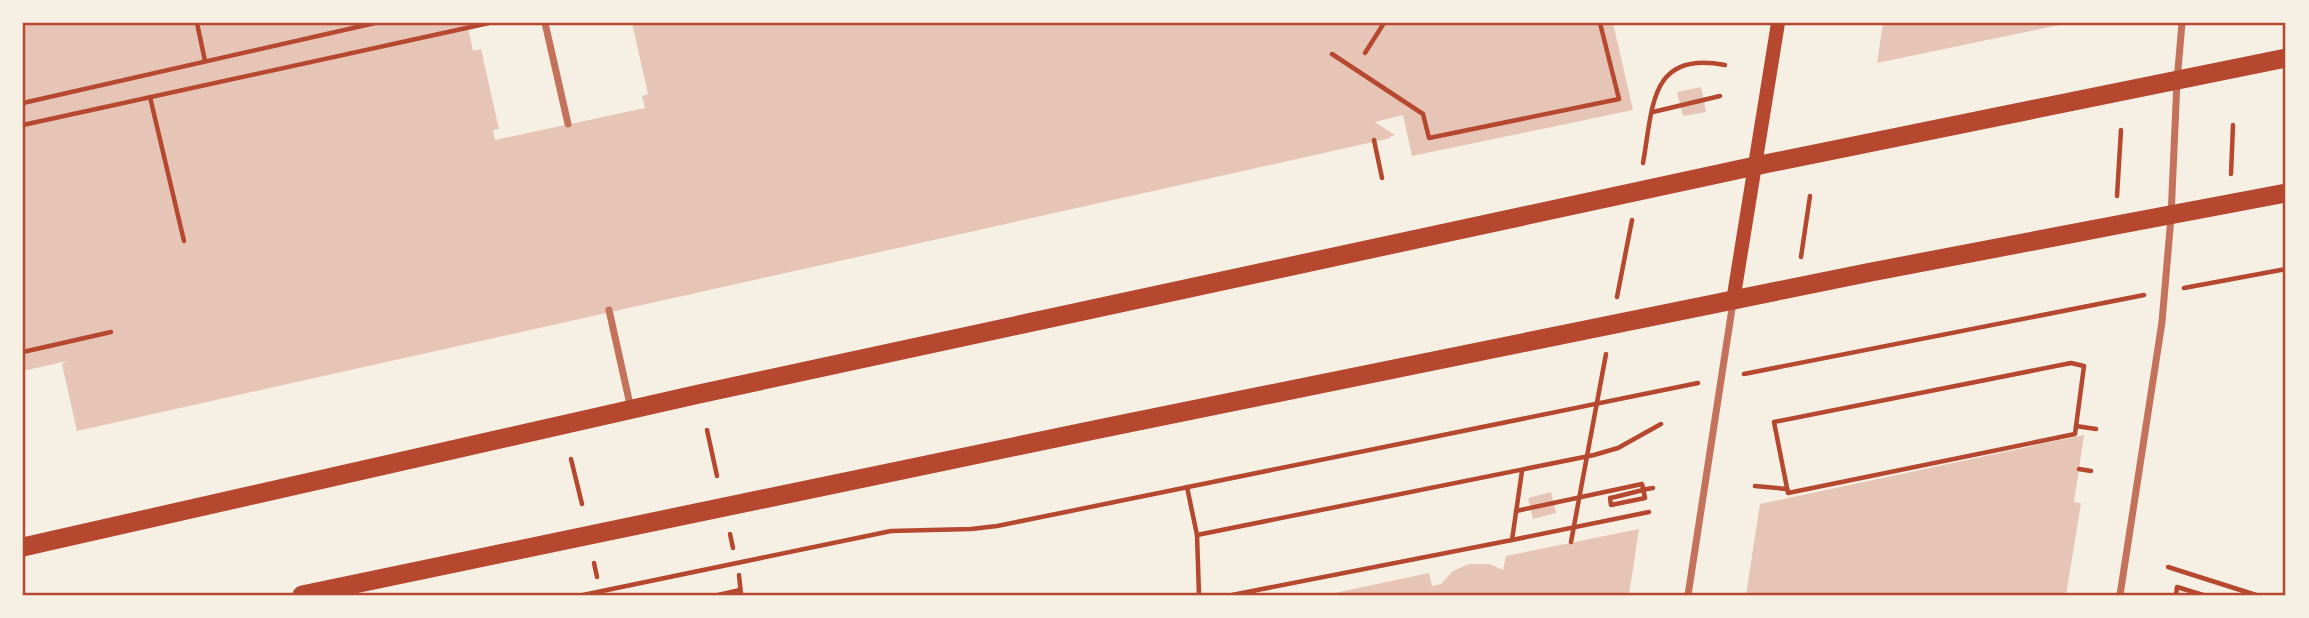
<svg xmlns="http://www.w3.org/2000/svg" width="2309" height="618" viewBox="0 0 2309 618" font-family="Georgia,serif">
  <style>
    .building { fill: #e6c5b7 }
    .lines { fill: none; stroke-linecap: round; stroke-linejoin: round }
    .path { stroke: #b5482f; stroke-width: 4.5 }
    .minor { stroke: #c5725c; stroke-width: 7 }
    .secondary { stroke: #b5482f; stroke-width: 14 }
    .trunk { stroke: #b5482f; stroke-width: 19 }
    .neatline { fill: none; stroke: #b5482f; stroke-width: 2.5 }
  </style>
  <rect width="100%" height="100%" fill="#f6efe4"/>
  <!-- building -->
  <g class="building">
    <path d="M23,23H467L473,51L481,49L499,129L493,130L495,140L645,108L642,96L648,94L632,23H1613L1633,110L1412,156L1403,115L1375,122L1395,135L1389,137L1391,138L77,431L62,364L67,361L23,371Z"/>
    <path d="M1883,23H2064V24L1877,63Z"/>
    <path d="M1701,87L1706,112L1683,116L1677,92Z"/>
    <path d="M2084,435L2074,502L2081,503L2066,595H1746L1760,504Z"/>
    <path d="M1551,492L1556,513L1533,519L1528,498Z"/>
    <path d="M1639,529L1629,595H1325L1429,573L1432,586L1441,584L1453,571L1469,564H1490L1503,570L1506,556Z"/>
  </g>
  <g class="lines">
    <!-- path -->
    <g class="path">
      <path d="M197,23L205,61"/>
      <path d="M1365,53L1384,23"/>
      <path d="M1332,54L1423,114L1429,138L1619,99L1600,23"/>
      <path d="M150,97L184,241"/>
      <path d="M23,103L375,23"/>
      <path d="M1653,112L1720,96"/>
      <path d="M23,125L489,23"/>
      <path d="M1374,140L1382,178"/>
      <path d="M1643,163C1653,108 1649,50 1725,65"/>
      <path d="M2231,174L2233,125"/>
      <path d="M2117,196L2121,130"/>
      <path d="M1801,257L1810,196"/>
      <path d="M2184,288L2286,269"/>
      <path d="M1617,297L1632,220"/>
      <path d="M23,352L111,332"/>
      <path d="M2071,363L2084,366L2075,434L1788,493L1774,422Z"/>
      <path d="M1744,374L2144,295"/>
      <path d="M2076,426L2096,429"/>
      <path d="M707,430L717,476"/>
      <path d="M571,459L582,504"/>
      <path d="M2079,469L2091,471"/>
      <path d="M1755,486L1787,489"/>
      <path d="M1187,487L1197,535L1199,595"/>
      <path d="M1516,511L1642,484L1645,498L1611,505L1610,498L1615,497L1647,489L1653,488"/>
      <path d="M730,534L733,548"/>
      <path d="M1197,535L1594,455L1618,448L1661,424"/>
      <path d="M1512,540L1649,512"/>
      <path d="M1571,542L1606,354"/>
      <path d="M594,563L597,577"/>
      <path d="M2168,567L2256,595"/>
      <path d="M739,575L741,595"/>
      <path d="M583,595L891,531L971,529L997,526L1698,383"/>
      <path d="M718,595L740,590"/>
      <path d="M1232,595L1512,540L1522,471"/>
      <path d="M2176,595L2177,587L2203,595"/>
    </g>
    <!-- minor -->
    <g class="minor">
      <path d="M545,23L568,124"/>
      <path d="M609,310L631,409"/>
      <path d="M1688,595L1733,302"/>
      <path d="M2120,595L2162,322L2171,217L2177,81L2182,23"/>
    </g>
    <!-- secondary -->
    <path class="secondary" d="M1733,301L1778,23"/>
    <!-- trunk -->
    <g class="trunk">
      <path d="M23,547L699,394L1755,166L2286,58"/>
      <path d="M302,595C823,485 1344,378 1866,273C2006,245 2146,220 2286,193"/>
    </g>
  </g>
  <!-- border -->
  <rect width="2309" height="618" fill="none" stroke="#f6efe4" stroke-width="49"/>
  <rect x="24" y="24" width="2260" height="570" class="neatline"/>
</svg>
